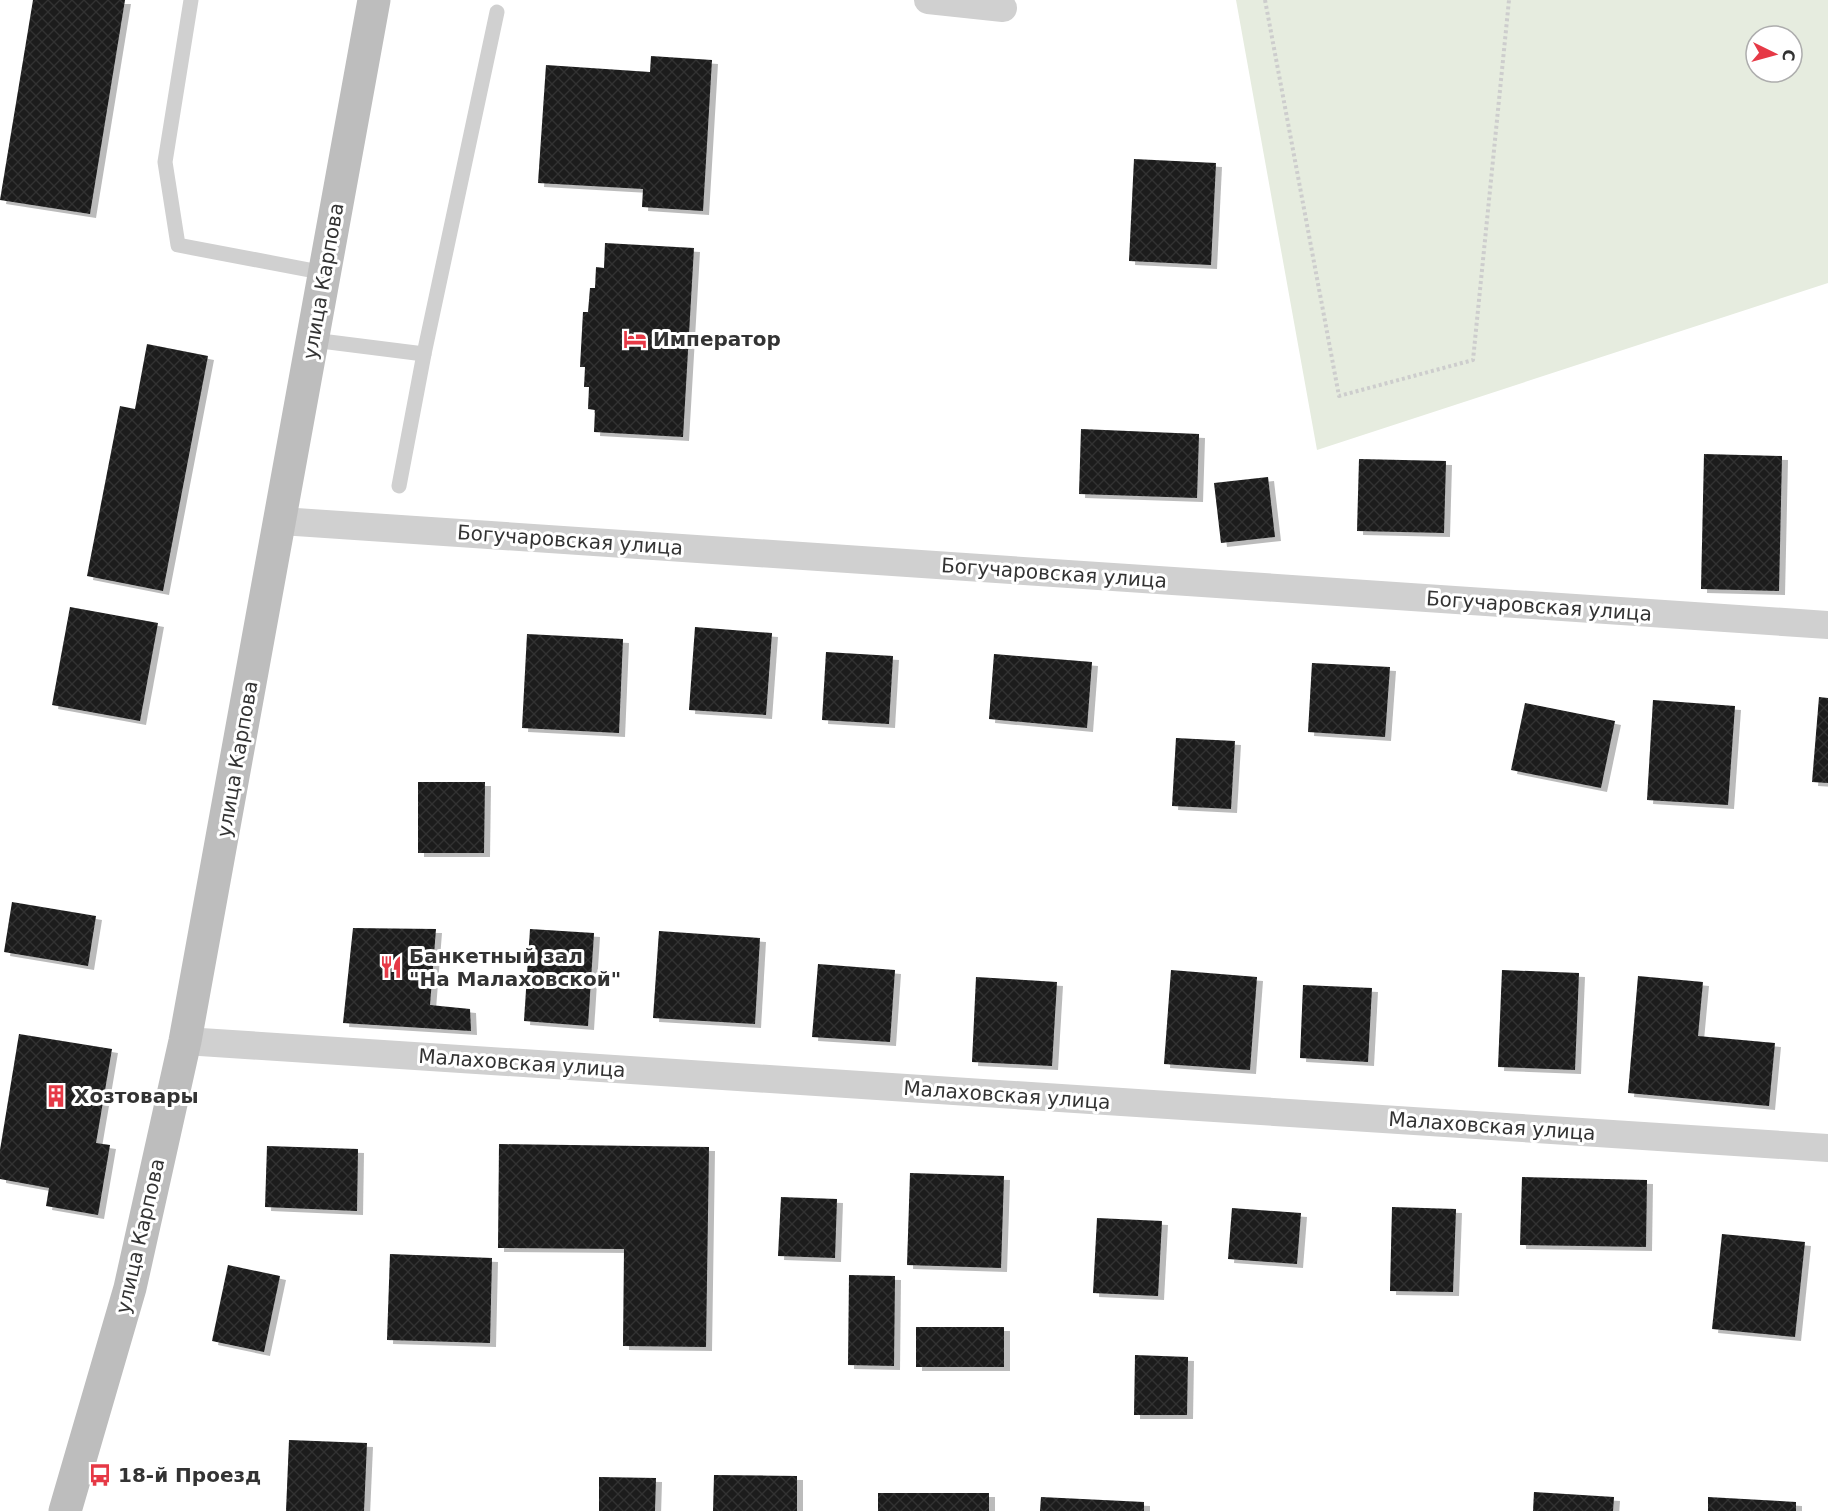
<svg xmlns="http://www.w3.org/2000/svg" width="1828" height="1511" viewBox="0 0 1828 1511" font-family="'DejaVu Sans',sans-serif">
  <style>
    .park { fill: #e6ecdf; fill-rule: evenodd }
    .building { fill: url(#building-cross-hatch); filter: url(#shadow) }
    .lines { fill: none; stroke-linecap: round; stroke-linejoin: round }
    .path { stroke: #cdcdcd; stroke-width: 4; stroke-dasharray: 3 3; stroke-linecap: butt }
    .lane { stroke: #d0d0d0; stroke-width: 15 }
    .street { stroke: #d0d0d0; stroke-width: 28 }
    .secondary { stroke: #bdbdbd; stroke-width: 33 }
    .labels { text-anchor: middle; stroke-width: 6; stroke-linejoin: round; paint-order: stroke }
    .street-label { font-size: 20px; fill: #333; stroke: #fff }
    .poi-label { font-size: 20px; font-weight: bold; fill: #333; stroke: #fff; text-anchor: start }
  </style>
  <defs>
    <pattern id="building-cross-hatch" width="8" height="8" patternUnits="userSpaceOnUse" patternTransform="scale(1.5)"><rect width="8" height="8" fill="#1a1a1a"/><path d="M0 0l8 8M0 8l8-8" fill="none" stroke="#333"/></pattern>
    <filter id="shadow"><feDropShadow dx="6" dy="4" stdDeviation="0" flood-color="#0004"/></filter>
  </defs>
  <rect width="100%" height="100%" fill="#fff"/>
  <!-- park -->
  <path class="park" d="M1236,0H1828V283L1317,450ZM1756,36H1792V72H1756Z"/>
  <!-- building -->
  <g class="building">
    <path d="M33,0H125L90,214L0,200Z"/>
    <path d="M651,56L712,60L703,211L642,207L643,189L538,183L546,65L650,72Z"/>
    <path d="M1134,159L1216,163L1211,265L1129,261Z"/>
    <path d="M605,243L694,248L683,437L594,432L595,410L588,409L589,387H584L585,367H580L583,312H588L590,288H595L596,267L604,268Z"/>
    <path d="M147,344L208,356L163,591L87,576L120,406L135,409Z"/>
    <path d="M1081,429L1199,434L1197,498L1079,494Z"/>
    <path d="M1704,454L1782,456L1779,591L1701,589Z"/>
    <path d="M1359,459L1446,461L1444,533L1357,531Z"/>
    <path d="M1268,477L1275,537L1221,543L1214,483Z"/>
    <path d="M70,607L158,623L140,721L52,705Z"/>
    <path d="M695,627L772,633L766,715L689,710Z"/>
    <path d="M527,634L623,639L619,733L522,728Z"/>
    <path d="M826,652L893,656L889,724L822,720Z"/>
    <path d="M994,654L1092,662L1087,728L989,719Z"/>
    <path d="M1312,663L1390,667L1385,737L1308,732Z"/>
    <path d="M1819,697L1828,698V783L1812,782Z"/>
    <path d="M1653,700L1735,706L1728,805L1647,800Z"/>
    <path d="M1525,703L1615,721L1601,788L1511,770Z"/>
    <path d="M1176,738L1235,741L1231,809L1172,806Z"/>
    <path d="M418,782H485L484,853H418Z"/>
    <path d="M12,902L96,916L88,966L4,952Z"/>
    <path d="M353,928L436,929L430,1005L470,1009L471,1031L343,1023Z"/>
    <path d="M530,929L594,933L588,1026L524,1021Z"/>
    <path d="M659,931L760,938L755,1024L653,1018Z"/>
    <path d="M818,964L895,970L890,1042L812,1037Z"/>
    <path d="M1171,970L1257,977L1250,1070L1164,1064Z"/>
    <path d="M1502,970L1579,973L1575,1070L1498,1067Z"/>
    <path d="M1638,976L1703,982L1698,1036L1775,1043L1769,1106L1628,1093Z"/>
    <path d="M976,977L1057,982L1052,1066L972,1062Z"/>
    <path d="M1303,985L1372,988L1368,1062L1300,1058Z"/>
    <path d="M19,1034L112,1049L96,1143L110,1145L98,1215L46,1206L49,1188L0,1179V1150Z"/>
    <path d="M499,1144L709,1147L706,1347L623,1346L624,1249L498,1248Z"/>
    <path d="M267,1146L358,1149L357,1211L265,1207Z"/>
    <path d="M910,1173L1004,1176L1001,1268L907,1265Z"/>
    <path d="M1522,1177L1647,1180L1646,1247L1520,1245Z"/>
    <path d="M781,1197L837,1199L835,1258L778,1256Z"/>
    <path d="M1392,1207L1456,1209L1453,1292L1390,1291Z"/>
    <path d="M1232,1208L1301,1213L1297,1264L1228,1259Z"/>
    <path d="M1097,1218L1162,1221L1158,1296L1093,1293Z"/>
    <path d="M1722,1234L1805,1242L1795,1337L1712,1329Z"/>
    <path d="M390,1254L492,1258L490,1343L387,1340Z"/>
    <path d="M228,1265L280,1276L264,1352L212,1341Z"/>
    <path d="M849,1275L895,1276L894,1366L848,1365Z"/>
    <rect x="916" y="1327" width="88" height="40"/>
    <path d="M1135,1355L1188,1357L1187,1415H1134Z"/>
    <path d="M289,1440L367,1443L364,1511H286Z"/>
    <path d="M714,1475L797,1476V1511H713Z"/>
    <path d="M599,1477L656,1478L655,1511H599Z"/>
    <path d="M1534,1492L1614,1497L1613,1511H1533Z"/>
    <rect x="878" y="1493" width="111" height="18"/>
    <path d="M1041,1497L1144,1502V1511H1040Z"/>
    <path d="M1708,1497L1796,1502V1511H1708Z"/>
  </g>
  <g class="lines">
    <!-- path -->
    <path class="path" d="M1265,0L1339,396L1473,360L1509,0"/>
    <!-- lane -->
    <g class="lane">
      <path d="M191,0L165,162L178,245L325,273"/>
      <path d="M313,340L424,354"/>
      <path d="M399,486L424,354L497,12"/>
    </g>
    <!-- street -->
    <g class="street">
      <path d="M928,0L1003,8"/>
      <path d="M281,521L1828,625"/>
      <path d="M185,1041L1828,1148"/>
    </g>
    <!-- secondary -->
    <path class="secondary" d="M65,1511L130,1288L185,1041L374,0"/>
  </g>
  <!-- icons -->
  <defs>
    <g id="hotel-bare" transform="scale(1.8)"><path d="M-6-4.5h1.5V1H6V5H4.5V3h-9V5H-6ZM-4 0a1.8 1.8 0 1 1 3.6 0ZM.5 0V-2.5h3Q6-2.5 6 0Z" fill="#e63946" stroke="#fff" stroke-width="2.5" paint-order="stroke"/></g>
    <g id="restaurant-bare" transform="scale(1.8)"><path d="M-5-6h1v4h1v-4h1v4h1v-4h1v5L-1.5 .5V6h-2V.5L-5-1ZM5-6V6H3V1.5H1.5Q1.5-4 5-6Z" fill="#e63946" stroke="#fff" stroke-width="2.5" paint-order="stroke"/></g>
    <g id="building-bare" transform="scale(1.8)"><path d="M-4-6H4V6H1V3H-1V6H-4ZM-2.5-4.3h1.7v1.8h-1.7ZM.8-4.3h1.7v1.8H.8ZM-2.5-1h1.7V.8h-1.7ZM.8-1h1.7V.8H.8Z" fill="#e63946" stroke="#fff" stroke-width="2.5" paint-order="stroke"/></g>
    <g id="bus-bare" transform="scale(1.8)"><path d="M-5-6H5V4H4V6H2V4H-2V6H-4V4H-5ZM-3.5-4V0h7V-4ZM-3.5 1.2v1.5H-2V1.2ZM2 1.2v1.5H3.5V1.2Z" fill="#e63946" stroke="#fff" stroke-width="2.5" paint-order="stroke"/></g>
  </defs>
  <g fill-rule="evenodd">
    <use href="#hotel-bare" x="635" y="339"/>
    <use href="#restaurant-bare" x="391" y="967"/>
    <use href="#building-bare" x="56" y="1096"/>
    <use href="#bus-bare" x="100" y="1475"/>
  </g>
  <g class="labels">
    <!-- street labels -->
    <g class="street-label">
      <text transform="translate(323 281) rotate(-80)" y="7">улица Карпова</text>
      <text transform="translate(570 540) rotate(4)" y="7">Богучаровская улица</text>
      <text transform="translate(1054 573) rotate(4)" y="7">Богучаровская улица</text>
      <text transform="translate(1539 606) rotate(4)" y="7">Богучаровская улица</text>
      <text transform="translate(237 759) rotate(-80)" y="7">улица Карпова</text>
      <text transform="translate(522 1063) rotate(4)" y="7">Малаховская улица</text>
      <text transform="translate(1007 1095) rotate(4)" y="7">Малаховская улица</text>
      <text transform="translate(1492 1126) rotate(4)" y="7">Малаховская улица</text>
      <text transform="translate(140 1236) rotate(-77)" y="7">улица Карпова</text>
    </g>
    <!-- poi labels -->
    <g class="poi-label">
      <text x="653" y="346">Император</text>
      <text x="409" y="963">Банкетный зал<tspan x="409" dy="23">"На Малаховской"</tspan></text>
      <text x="74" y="1103">Хозтовары</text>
      <text x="118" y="1482">18-й Проезд</text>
    </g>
  </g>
  <!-- north arrow -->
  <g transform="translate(1774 54) rotate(95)"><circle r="28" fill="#ffffff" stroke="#adadad" stroke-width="1.5"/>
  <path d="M0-4.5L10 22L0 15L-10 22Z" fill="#e63946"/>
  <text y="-9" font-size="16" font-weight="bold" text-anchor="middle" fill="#333333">С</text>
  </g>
</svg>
